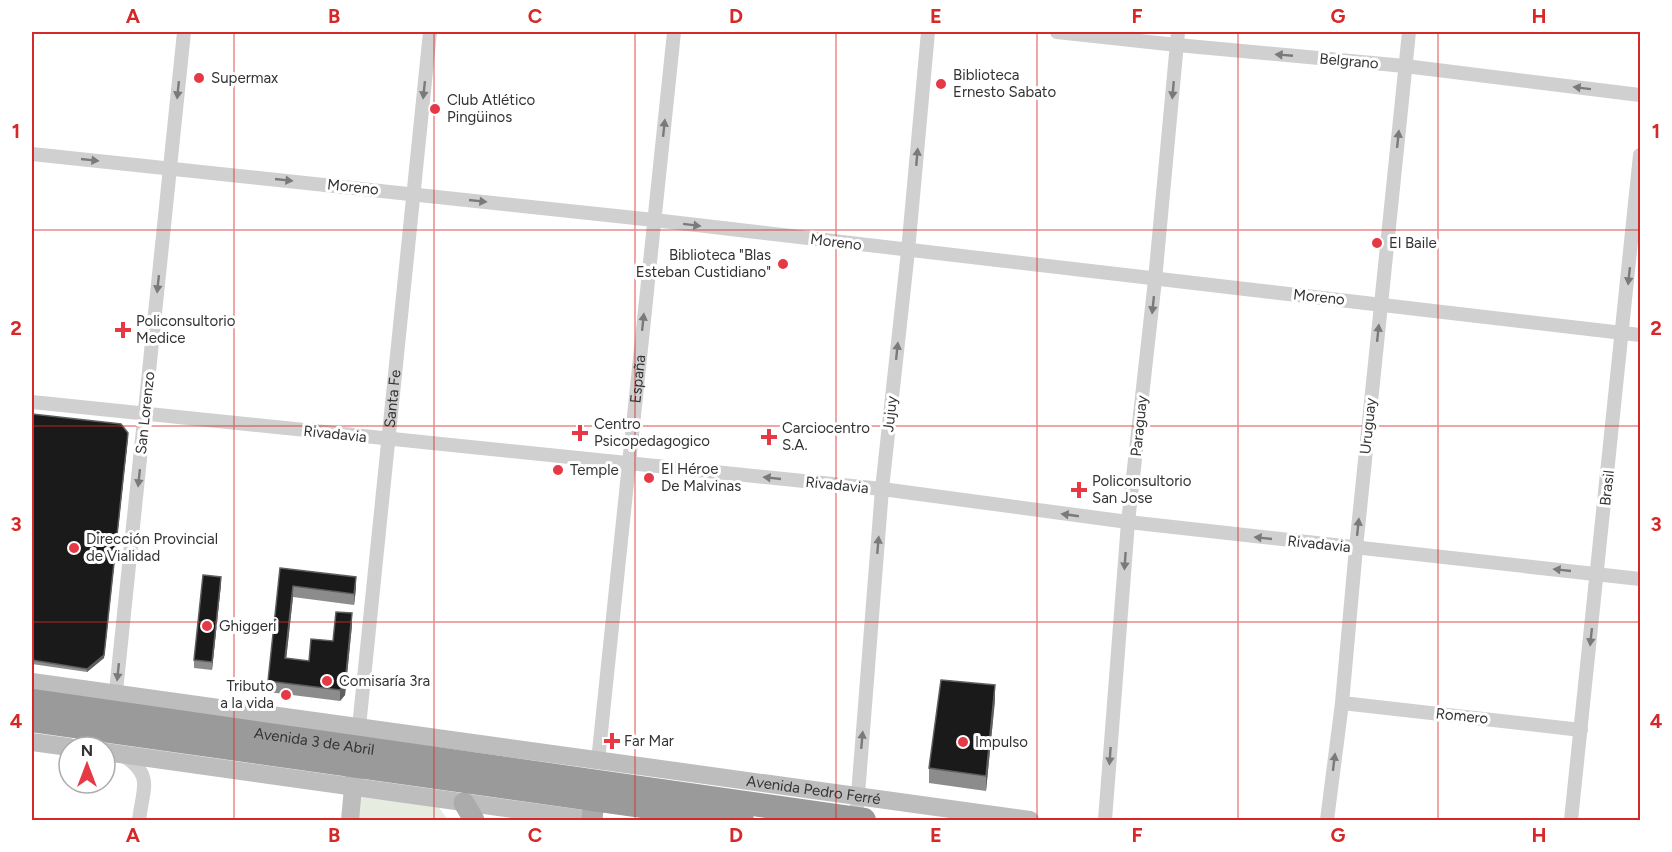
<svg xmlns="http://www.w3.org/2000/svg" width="1672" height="852" viewBox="0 0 1672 852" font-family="Figtree,sans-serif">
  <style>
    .green { fill: #e6ecdf }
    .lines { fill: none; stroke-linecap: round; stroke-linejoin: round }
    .street { stroke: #d0d0d0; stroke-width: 14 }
    .secondary { stroke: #bdbdbd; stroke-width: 18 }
    .primary { stroke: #ababab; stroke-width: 21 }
    .highway { stroke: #9a9a9a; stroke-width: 24 }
    .wall { fill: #8c8c8c }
    .shaded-wall { fill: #5f5f5f }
    .building { fill: #1a1a1a; stroke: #5f5f5f; stroke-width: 1.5 }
    .oneway { fill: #7a7a7a }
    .grid { fill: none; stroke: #d62828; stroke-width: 1.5; stroke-opacity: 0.55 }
    .poi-dot { fill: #e63946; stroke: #fff; stroke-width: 2 }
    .labels { text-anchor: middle; stroke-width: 6; stroke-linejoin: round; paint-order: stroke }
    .street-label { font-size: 15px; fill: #333; stroke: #fff }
    .poi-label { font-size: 15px; fill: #333; stroke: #fff; text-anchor: start }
    .neatline { fill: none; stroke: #d62828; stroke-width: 2 }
    .grid-label { font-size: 20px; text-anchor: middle; font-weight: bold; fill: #d62828 }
  </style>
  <rect width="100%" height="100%" fill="#fff"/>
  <!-- green -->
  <path class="green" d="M359,797L438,806L448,820H357Z"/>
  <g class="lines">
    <!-- street -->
    <g class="street">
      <path d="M1057,32L1177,45L1405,66L1640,95"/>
      <path d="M32,154L654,220L1640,335"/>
      <path d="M32,402L882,489L1128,522L1640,579"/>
      <path d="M115,701L184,32"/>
      <path d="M1342,703L1581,730"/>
      <path id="s1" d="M359,727L430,32"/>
      <path d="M123,755C154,776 143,787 139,820"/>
      <path id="s2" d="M598,761L674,32"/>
      <path d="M856,820L882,489L908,251L928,32"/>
      <path d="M1105,820L1128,522L1155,280L1178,32"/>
      <path d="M1327,820L1342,703L1356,548L1409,32"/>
      <path d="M1571,820L1640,155"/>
    </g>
    <!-- secondary -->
    <g class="secondary">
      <path id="s3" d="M32,682L1030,820"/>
      <path d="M32,742L69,747"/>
      <path d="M105,752L590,820"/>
      <path d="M350,820L354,777"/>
    </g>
    <!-- primary -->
    <g class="primary">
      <path d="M464,803L474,820"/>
      <path d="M592,820L595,785"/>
    </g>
    <!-- highway -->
    <g class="highway">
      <path id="s4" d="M32,701L864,820"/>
      <path d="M32,720L742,820"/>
    </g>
  </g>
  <!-- wall -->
  <g class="wall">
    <path d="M32,414L128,437L104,658L87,672L32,664Z"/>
    <path d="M280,568L356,588L354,605L293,597L286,659L309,661L352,625L345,695L340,701L268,692V681Z"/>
    <path d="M221,584L212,670L194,668V660Z"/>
    <path d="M995,700L986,791L929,783V768Z"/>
  </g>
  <!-- shaded-wall -->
  <g class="shaded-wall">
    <path d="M128,437L104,658L87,672V669Z"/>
    <path d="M221,577V584L212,670V662Z"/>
    <path d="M356,577V588L354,605V594Z"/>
    <path d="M293,586V597L285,670V658Z"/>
    <path d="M352,613V625L345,695L340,701V690Z"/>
    <path d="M995,685V700L986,791V776Z"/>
  </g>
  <!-- building -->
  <g class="building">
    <path d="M32,414L121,424L128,433L104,655L87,669L32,660Z"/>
    <path d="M280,568L356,577L354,594L293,586L285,658L309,661L311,639L333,641L336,612L352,613L345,684L340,690L268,681Z"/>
    <path d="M203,575L221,577L212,662L194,660Z"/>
    <path d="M941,680L995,685L986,776L929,768Z"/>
  </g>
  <!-- one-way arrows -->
  <defs><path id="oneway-solid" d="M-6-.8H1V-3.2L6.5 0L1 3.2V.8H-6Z" transform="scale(1.5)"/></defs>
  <g class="oneway">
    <use href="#oneway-solid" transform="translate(1284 55) rotate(-175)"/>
    <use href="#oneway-solid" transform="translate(1582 88) rotate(-173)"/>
    <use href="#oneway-solid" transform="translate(178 90) rotate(96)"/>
    <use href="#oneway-solid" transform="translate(424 90) rotate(96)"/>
    <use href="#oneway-solid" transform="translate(1173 90) rotate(95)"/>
    <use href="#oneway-solid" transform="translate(664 128) rotate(-84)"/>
    <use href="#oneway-solid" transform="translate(1398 139) rotate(-84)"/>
    <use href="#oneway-solid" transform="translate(917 157) rotate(-85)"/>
    <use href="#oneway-solid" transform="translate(90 160) rotate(6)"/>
    <use href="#oneway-solid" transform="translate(284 180) rotate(6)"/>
    <use href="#oneway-solid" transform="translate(478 201) rotate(6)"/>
    <use href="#oneway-solid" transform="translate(692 225) rotate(7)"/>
    <use href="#oneway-solid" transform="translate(1629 276) rotate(96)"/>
    <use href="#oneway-solid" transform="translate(158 284) rotate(96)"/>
    <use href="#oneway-solid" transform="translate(1153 305) rotate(96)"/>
    <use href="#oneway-solid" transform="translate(643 322) rotate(-84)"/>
    <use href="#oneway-solid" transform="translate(1378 333) rotate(-84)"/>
    <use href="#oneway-solid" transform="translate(897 351) rotate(-84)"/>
    <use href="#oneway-solid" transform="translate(139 478) rotate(96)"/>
    <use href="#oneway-solid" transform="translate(772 478) rotate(-174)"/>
    <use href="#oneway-solid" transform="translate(1070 515) rotate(-172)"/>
    <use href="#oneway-solid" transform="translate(1358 527) rotate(-84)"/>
    <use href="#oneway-solid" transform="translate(1263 538) rotate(-174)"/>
    <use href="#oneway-solid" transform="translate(878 545) rotate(-85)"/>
    <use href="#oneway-solid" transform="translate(1125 561) rotate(94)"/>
    <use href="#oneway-solid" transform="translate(1562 570) rotate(-174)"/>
    <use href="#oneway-solid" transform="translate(1591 637) rotate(96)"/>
    <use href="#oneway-solid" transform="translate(118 672) rotate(96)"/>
    <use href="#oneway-solid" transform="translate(862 740) rotate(-85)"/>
    <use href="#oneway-solid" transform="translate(1110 756) rotate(94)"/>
    <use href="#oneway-solid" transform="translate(1334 762) rotate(-83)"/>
  </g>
  <!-- grid -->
  <path class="grid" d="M234,32V820M434,32V820M635,32V820M836,32V820M1037,32V820M1238,32V820M1438,32V820M32,230H1640M32,426H1640M32,622H1640"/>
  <!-- markers -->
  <g class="poi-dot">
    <circle cx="199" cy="78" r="6"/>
    <circle cx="941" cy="84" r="6"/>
    <circle cx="435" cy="109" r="6"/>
    <circle cx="1377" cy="243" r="6"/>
    <circle cx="783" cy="264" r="6"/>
    <path d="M120 321h6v6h6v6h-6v6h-6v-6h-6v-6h6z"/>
    <path d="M577 424h6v6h6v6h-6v6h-6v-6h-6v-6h6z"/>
    <path d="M766 428h6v6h6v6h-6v6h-6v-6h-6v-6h6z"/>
    <circle cx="558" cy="470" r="6"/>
    <circle cx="649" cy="478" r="6"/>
    <path d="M1076 481h6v6h6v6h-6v6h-6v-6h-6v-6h6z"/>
    <circle cx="74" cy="548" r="6"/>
    <circle cx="207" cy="626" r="6"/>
    <circle cx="327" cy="681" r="6"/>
    <circle cx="286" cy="695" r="6"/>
    <path d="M609 732h6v6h6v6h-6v6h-6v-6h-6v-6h6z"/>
    <circle cx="963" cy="742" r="6"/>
  </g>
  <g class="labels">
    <!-- street labels -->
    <g class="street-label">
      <text transform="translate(1349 61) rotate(5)" y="5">Belgrano</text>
      <text transform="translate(353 187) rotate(6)" y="5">Moreno</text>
      <text transform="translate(836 242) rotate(7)" y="5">Moreno</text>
      <text transform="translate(1319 297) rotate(6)" y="5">Moreno</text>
      <text dy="5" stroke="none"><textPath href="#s2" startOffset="384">España</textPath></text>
      <text dy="5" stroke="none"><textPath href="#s1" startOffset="330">Santa Fe</textPath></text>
      <text transform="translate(145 413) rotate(-84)" y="5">San Lorenzo</text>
      <text transform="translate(890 414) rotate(-84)" y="5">Jujuy</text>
      <text transform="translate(1139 426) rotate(-84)" y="5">Paraguay</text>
      <text transform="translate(1368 426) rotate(-84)" y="5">Uruguay</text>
      <text transform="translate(335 434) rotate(6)" y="5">Rivadavia</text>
      <text transform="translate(837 485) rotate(6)" y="5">Rivadavia</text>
      <text transform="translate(1607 488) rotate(-84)" y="5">Brasil</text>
      <text transform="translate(1319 544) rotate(6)" y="5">Rivadavia</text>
      <text transform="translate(1462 716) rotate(6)" y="5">Romero</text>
      <text dy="5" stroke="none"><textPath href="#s4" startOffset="285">Avenida 3 de Abril</textPath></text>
      <text dy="5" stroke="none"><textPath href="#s3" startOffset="789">Avenida Pedro Ferré</textPath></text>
    </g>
    <!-- poi labels -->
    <g class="poi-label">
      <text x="953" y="80">Biblioteca<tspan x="953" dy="17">Ernesto Sabato</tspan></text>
      <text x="211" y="83">Supermax</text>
      <text x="447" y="105">Club Atlético<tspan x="447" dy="17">Pingüinos</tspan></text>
      <text x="1389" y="248">El Baile</text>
      <text x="771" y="260" text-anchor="end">Biblioteca "Blas<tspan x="771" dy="17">Esteban Custidiano"</tspan></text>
      <text x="136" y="326">Policonsultorio<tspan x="136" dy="17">Medice</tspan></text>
      <text x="594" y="429">Centro<tspan x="594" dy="17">Psicopedagogico</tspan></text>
      <text x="782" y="433">Carciocentro<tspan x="782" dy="17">S.A.</tspan></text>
      <text x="661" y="474">El Héroe<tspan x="661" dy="17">De Malvinas</tspan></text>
      <text x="570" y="475">Temple</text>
      <text x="1092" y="486">Policonsultorio<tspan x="1092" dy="17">San Jose</tspan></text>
      <text x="86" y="544">Dirección Provincial<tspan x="86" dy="17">de Vialidad</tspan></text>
      <text x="219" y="631">Ghiggeri</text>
      <text x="339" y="686">Comisaría 3ra</text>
      <text x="274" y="691" text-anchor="end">Tributo<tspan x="274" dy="17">a la vida</tspan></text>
      <text x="624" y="746">Far Mar</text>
      <text x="975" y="747">Impulso</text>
    </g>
  </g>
  <!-- border -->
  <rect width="1672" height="852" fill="none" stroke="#ffffff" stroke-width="66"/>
  <!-- north arrow -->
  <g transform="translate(87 765)"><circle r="28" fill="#ffffff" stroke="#adadad" stroke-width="1.5"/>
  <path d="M0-4.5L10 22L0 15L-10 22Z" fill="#e63946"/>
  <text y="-9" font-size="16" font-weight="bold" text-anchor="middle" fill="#333333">N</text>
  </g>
  <rect x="33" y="33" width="1606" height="786" class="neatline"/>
  <g class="grid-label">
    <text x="133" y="23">A</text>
    <text x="334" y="23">B</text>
    <text x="535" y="23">C</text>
    <text x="736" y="23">D</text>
    <text x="936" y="23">E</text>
    <text x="1137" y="23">F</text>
    <text x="1338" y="23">G</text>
    <text x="1539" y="23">H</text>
    <text x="16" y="138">1</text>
    <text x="1656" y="138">1</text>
    <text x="16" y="335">2</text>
    <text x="1656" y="335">2</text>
    <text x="16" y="531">3</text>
    <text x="1656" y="531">3</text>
    <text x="16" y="728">4</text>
    <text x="1656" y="728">4</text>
    <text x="133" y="842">A</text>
    <text x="334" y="842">B</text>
    <text x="535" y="842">C</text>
    <text x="736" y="842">D</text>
    <text x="936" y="842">E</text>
    <text x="1137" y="842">F</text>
    <text x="1338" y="842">G</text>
    <text x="1539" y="842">H</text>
  </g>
</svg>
